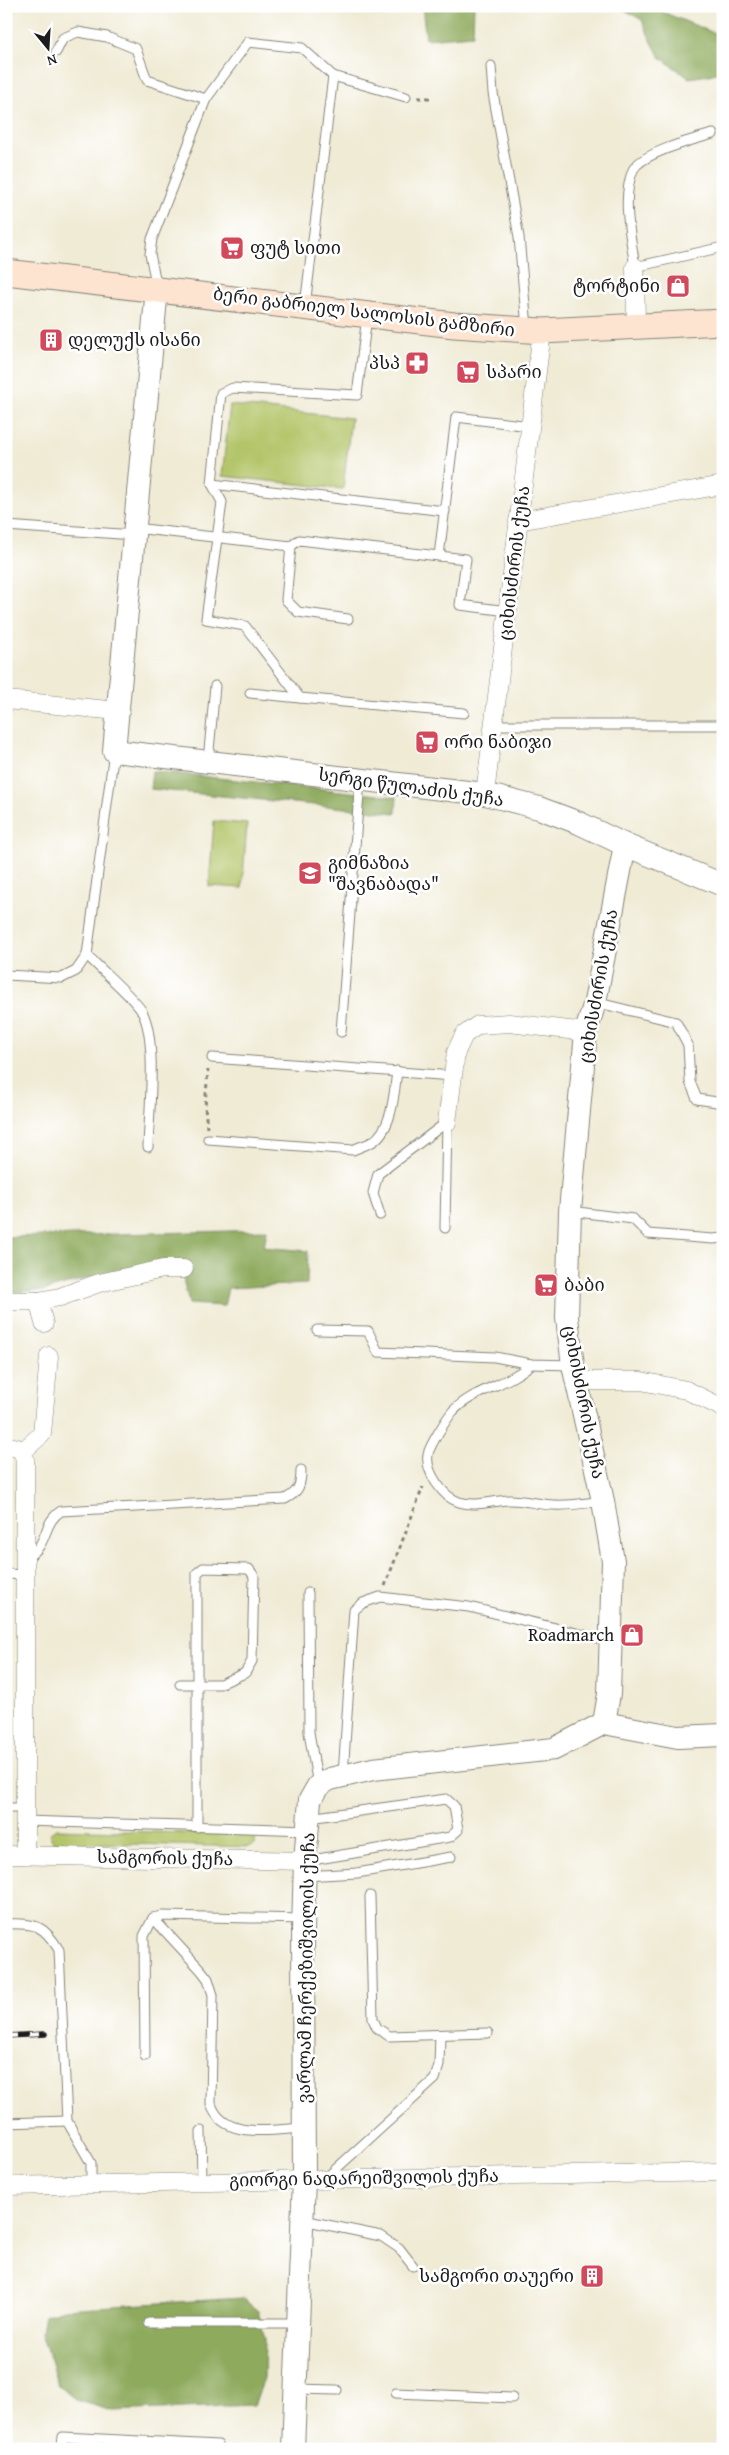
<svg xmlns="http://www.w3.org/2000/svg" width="729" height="2455" viewBox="0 0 729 2455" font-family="'Gentium Book Plus','Noto Serif Georgian',serif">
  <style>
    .green { fill: #b3c569; stroke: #687042 }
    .forest { fill: #8eaa5d; stroke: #55633c }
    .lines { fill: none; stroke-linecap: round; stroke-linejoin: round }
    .service-casing { stroke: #868478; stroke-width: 11 }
    .minor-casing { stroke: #868478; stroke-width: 19 }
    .tertiary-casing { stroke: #868478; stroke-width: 24 }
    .secondary-casing { stroke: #868478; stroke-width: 27 }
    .path { stroke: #868478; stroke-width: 3; stroke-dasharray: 4 4; stroke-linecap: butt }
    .service { stroke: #fff; stroke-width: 9 }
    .minor { stroke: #fff; stroke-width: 18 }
    .tertiary { stroke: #fff; stroke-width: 22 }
    .secondary { stroke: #fde4d1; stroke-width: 25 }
    .rail-casing { stroke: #1c1c1c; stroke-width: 5.5 }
    .rail { stroke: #fff; stroke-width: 4; stroke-dasharray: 11; stroke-linecap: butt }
    .labels { text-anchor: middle; stroke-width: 5; stroke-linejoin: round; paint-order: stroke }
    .poi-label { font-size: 18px; fill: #1c1c1c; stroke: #fff; text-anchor: start }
    .street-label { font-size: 18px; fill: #1c1c1c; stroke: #fff }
  </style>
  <rect width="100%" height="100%" fill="#fff"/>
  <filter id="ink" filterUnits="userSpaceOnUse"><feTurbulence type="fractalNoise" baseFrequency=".02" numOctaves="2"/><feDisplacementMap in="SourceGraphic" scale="10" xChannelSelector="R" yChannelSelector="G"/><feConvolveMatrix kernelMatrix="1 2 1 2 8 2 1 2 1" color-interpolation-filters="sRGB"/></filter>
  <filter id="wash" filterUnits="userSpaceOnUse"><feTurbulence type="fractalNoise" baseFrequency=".0096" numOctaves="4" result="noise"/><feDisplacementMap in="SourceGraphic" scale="20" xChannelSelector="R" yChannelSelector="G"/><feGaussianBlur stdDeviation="1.12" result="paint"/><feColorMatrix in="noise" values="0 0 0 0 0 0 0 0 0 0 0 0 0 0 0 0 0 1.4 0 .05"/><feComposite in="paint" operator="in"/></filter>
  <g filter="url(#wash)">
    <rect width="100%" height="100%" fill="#f0ebd5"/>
    <!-- green -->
    <g class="green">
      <path d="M230,405L351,418L343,489L222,476Z"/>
      <path d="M214,821L247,824L242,888L209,886Z"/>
      <path d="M56,1829L250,1835L256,1840L253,1845L249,1847L53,1842L49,1834Z"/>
    </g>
    <!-- forest -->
    <g class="forest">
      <path d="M422,6H474L473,35L426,39Z"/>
      <path d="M618,6H648L719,35L723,34V71L709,75L689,78L661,58L651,41L642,20Z"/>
      <path d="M152,771L397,797L396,813L150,789Z"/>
      <path d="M267,1230L264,1247L308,1251L307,1284L228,1288L224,1306L189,1304L180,1266L92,1277L43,1291L6,1292V1237Z"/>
      <path d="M242,2298L258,2311L265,2339L264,2379L254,2405L112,2411L76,2400L58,2385L41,2332L44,2315L64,2309Z"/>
    </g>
  </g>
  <g filter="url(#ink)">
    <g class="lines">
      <!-- service casing -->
      <g class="service-casing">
        <g id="service">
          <path d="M56,52L63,38L78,32L107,37L136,49L147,80L206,99L248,42L302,48L333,76L406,97"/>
          <path d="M491,66L493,93L519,237L527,328"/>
          <path d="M713,134C695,139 641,153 633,170C621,199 631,237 635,267L723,247"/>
          <path d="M157,288L150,254L152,239L206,99"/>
          <path d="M305,306L333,76"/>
          <path d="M367,317L357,395L233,388L221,393L212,484L222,502L206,619L245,626L300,698L464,713"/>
          <path d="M212,484L445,511"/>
          <path d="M6,526L134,535"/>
          <path d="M135,528L291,546L286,600L298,612L348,619"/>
          <path d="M291,546L299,540L439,556"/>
          <path d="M508,611L460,605L466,559L439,556L456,417L530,426"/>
          <path d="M250,693L300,698"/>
          <path d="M496,725H723"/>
          <path d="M208,761L215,686"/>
          <path d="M87,955C101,970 131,995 141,1010C158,1037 149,1113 148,1147"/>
          <path d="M6,975L62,978L76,971L87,955L114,751"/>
          <path d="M595,1002L676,1022L688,1045L690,1082L697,1099L723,1103"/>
          <path d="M341,1032L360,780"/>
          <path d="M212,1058L453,1076"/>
          <path d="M208,1139L353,1150C359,1147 366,1145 372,1142C393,1129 394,1093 397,1071"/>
          <path d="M570,1211L633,1219L648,1234L713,1239L723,1238"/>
          <path d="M380,1215L373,1193L378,1174L447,1122"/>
          <path d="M445,1228L447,1122"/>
          <path d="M317,1330L368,1331L378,1352L495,1357L531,1364L573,1365"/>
          <path d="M531,1364C508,1385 475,1389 453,1411C447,1418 430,1445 428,1454C425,1472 443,1497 459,1502C476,1507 492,1501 508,1500C523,1499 539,1505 554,1505C570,1506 587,1503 603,1501"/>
          <path d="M25,1558C50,1546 41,1524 61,1511L285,1499C299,1492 301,1485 301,1470"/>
          <path d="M6,1574L26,1575"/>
          <path d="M308,1593L309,1732L318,1786"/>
          <path d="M180,1684H220L245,1673L252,1661L254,1576L249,1569L203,1568L197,1573V1827"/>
          <path d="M343,1775L354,1610L363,1603L380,1597L469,1607L609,1641"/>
          <path d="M6,1808H25"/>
          <path d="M25,1821L307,1830"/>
          <path d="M306,1861L450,1837L458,1830L454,1806L446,1799L309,1818"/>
          <path d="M305,1876L357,1873L451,1857"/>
          <path d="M370,1896L373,2019L377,2028L389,2036L488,2033"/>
          <path d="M153,1918L201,1970L208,1979L213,1995L211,2104C223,2141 274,2129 304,2128"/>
          <path d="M6,1924C36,1923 44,1925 59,1950L67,2121L91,2163V2182"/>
          <path d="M145,2056L144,1936L153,1918L162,1916L303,1919"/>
          <path d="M6,2123L67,2121"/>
          <path d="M201,2131L202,2181"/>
          <path d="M326,2178L435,2079L439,2065L440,2035"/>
          <path d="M303,2220L381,2236L399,2248L413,2266"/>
          <path d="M149,2323H298"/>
          <path d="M295,2389L337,2390"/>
          <path d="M396,2393L512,2398"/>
          <path d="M61,2449L63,2437L218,2445L221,2449"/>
        </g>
      </g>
      <!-- minor casing -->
      <g class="minor-casing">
        <g id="minor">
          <path d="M635,267L636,326"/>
          <path d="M518,521L723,485"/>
          <path d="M6,700L118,711"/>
          <path d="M485,794L542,331"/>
          <path d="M447,1122L456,1052L464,1035L478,1025L509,1023L586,1032"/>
          <path d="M6,1301H38L60,1297L99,1283L163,1269H184"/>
          <path d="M38,1301L44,1323"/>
          <path d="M578,1381H641L686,1390L723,1408"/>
          <path d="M6,1446C18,1447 22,1448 25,1460V1855"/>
          <path d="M23,1451L42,1434L49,1356"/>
          <path d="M6,1855L305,1861"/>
          <path d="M6,2186L723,2172"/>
        </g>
      </g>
      <!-- tertiary casing -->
      <g class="tertiary-casing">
        <g id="tertiary">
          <path d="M157,288L114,751L485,794L539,808L579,823L625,845L723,885"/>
          <path d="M604,1723L609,1694L613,1561L603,1501L573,1365L567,1318L570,1211L586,1032L595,1002L625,845"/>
          <path d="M604,1723L678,1737L723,1735"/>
          <path d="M293,2449L304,2179L303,1930L305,1861L310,1800L318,1786L330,1779L373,1769L554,1749L604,1723"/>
        </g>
      </g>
      <!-- secondary casing -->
      <g class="secondary-casing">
        <path id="secondary" d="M6,272L454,325L542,331L723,322"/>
      </g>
      <!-- path -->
      <g class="path">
        <path d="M418,98H433"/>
        <path d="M207,1128L205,1107L208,1070"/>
        <path d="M385,1586L423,1487"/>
      </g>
      <!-- service -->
      <use href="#service" class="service"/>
      <!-- minor -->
      <use href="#minor" class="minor"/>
      <!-- tertiary -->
      <use href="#tertiary" class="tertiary"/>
      <!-- secondary -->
      <use href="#secondary" class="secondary"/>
      <!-- rail casing -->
      <g class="rail-casing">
        <path id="rail" d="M6,2036L45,2034"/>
      </g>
      <!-- rail -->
      <use href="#rail" class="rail"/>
    </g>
  </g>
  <!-- icons -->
  <defs>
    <g id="supermarket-square" transform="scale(1.25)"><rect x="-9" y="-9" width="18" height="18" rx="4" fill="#d1495b" stroke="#fff"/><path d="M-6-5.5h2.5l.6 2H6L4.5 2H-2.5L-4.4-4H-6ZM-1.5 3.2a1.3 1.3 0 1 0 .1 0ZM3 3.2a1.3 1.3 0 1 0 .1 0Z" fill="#fff"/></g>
    <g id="shop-square" transform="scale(1.25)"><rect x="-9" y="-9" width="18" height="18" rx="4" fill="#d1495b" stroke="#fff"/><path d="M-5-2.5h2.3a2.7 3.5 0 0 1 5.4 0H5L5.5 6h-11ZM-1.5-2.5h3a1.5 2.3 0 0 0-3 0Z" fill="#fff"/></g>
    <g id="building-square" transform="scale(1.25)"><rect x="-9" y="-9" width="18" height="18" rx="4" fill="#d1495b" stroke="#fff"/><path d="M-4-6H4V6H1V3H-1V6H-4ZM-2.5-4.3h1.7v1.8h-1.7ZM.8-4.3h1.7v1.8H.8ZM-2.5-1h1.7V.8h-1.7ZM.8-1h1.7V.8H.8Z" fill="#fff"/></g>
    <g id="pharmacy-square" transform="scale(1.25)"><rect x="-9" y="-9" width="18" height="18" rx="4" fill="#d1495b" stroke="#fff"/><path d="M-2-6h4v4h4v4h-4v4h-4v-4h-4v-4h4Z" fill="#fff"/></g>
    <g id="school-square" transform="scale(1.25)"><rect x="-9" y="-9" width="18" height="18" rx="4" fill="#d1495b" stroke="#fff"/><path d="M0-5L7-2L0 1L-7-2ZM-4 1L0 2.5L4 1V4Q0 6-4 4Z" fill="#fff"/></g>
  </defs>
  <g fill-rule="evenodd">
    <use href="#supermarket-square" x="232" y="248"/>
    <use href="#shop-square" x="678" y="286"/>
    <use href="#building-square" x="51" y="340"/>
    <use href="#pharmacy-square" x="417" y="363"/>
    <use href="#supermarket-square" x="468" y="372"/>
    <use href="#supermarket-square" x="427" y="742"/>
    <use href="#school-square" x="310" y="873"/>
    <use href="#supermarket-square" x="546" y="1285"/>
    <use href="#shop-square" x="632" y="1635"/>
    <use href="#building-square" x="592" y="2276"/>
  </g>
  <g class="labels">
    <!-- poi labels -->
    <g class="poi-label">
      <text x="250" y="254">ფუტ სითი</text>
      <text x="660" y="292" text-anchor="end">ტორტინი</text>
      <text x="68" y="346">დელუქს ისანი</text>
      <text x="400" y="369" text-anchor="end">პსპ</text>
      <text x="486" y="378">სპარი</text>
      <text x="444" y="748">ორი ნაბიჯი</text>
      <text x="328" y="869">გიმნაზია<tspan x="328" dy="21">"შავნაბადა"</tspan></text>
      <text x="564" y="1291">ბაბი</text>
      <text x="614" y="1641" text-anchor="end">Roadmarch</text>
      <text x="574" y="2282" text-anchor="end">სამგორი თაუერი</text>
    </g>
    <!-- street labels -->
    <g class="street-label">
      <text transform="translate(364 312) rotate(7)" y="6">ბერი გაბრიელ სალოსის გამზირი</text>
      <text transform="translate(514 563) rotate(-83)" y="6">ციხისძირის ქუჩა</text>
      <text transform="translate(411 787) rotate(8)" y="6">სერგი წულაძის ქუჩა</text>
      <text transform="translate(598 986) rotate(-80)" y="6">ციხისძირის ქუჩა</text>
      <text transform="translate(584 1402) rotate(79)" y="6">ციხისძირის ქუჩა</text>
      <text transform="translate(165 1858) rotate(1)" y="6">სამგორის ქუჩა</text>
      <text transform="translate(306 1968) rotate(-89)" y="6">ვარლამ ჩერქეზიშვილის ქუჩა</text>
      <text transform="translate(364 2178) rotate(-1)" y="6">გიორგი ნადარეიშვილის ქუჩა</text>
    </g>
  </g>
  <!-- margin -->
  <rect width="729" height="2455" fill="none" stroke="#fff" stroke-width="25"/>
  <!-- north arrow -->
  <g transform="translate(48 48) rotate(162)" stroke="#ffffff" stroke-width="4" paint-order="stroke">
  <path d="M0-4L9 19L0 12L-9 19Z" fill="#1c1c1c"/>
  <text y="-8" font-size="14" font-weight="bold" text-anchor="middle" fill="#1c1c1c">N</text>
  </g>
</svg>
